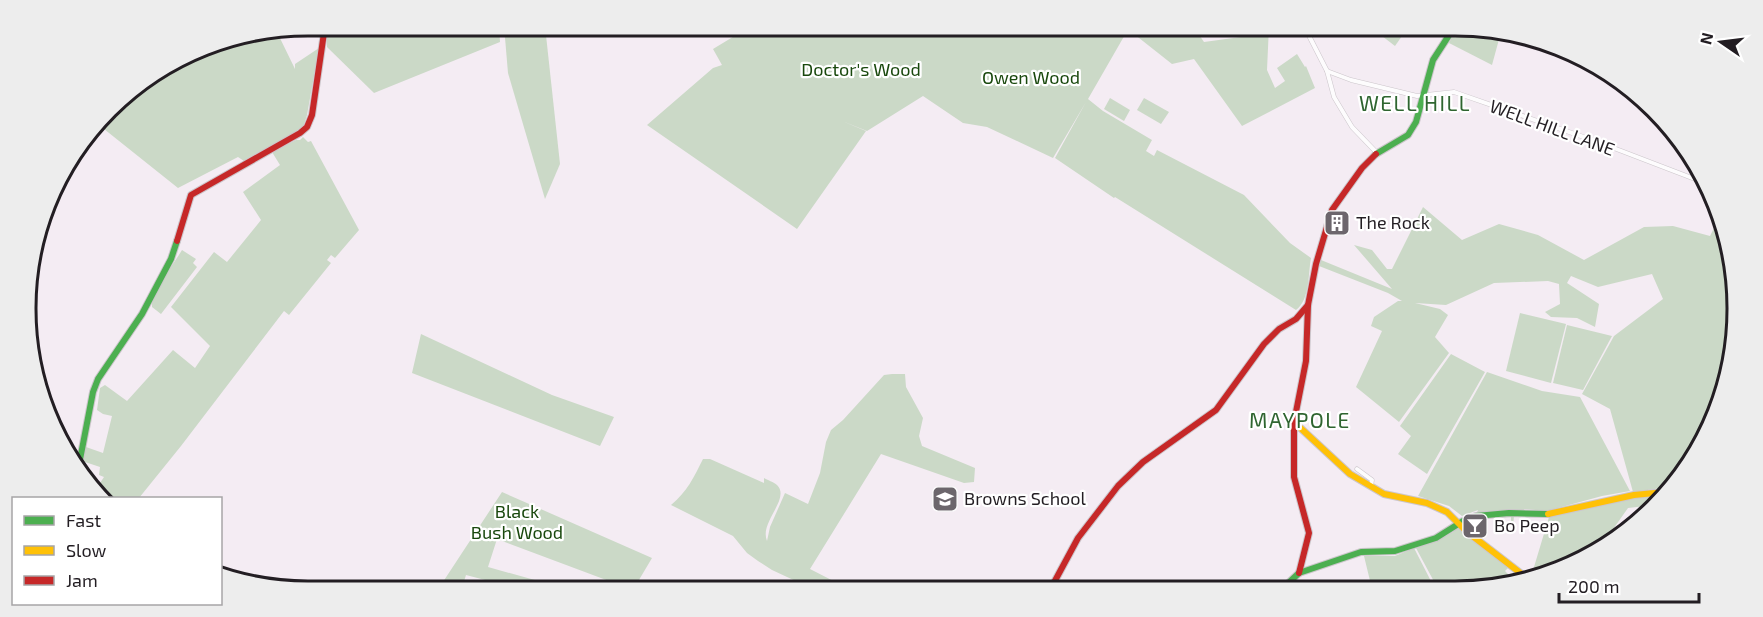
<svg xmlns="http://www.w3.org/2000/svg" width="1763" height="617" viewBox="0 0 1763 617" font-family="'Exo 2',sans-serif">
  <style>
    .green { fill: #cbd9c7 }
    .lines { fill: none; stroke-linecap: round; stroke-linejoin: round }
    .street-casing { stroke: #ccc6cb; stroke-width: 5 }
    .fast-casing { stroke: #ccc6cb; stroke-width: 8 }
    .slow-casing { stroke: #ccc6cb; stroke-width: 8 }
    .jam-casing { stroke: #ccc6cb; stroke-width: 8 }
    .street { stroke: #fdfcfd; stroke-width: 4 }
    .fast { stroke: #4caf50; stroke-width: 6 }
    .slow { stroke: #ffc107; stroke-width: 6 }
    .jam { stroke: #c62828; stroke-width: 6 }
    .labels { text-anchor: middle; stroke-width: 4.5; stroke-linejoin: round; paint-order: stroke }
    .park-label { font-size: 18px; fill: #19480d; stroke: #fff }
    .street-label { font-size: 18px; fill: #231e23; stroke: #fff }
    .poi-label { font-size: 18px; fill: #231e23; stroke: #fff; text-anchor: start }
    .quarter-label { font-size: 21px; letter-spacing: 1.5px; fill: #2f6530; stroke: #fff }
    .rim { fill: none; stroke: #231e23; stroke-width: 3 }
  </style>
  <rect width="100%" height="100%" fill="#f4ecf3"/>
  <!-- green -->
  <g class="green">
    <path d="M331,26H499L500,42L374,93L327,47V34Z"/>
    <path d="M504,26H545L560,164L545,199L508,73Z"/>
    <path d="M751,26H1130L1088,99L1103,111L1152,140L1146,151L1154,156L1157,150L1244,195L1290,243L1311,258C1308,274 1310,300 1296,310L1115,197L1114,198L1055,158L1086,102L1053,158L987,127L963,123L923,96L867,131L842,121L866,131L797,229L647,125L713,68L722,65L713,49Z"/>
    <path d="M1177,26H1193L1204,42L1248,36L1253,26H1269L1267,70L1275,88L1285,81L1277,68L1297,54L1305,67L1306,66L1315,88L1242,126L1194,59L1172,64L1134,34Z"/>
    <path d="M1198,26H1248L1245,31C1223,37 1217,39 1198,26Z"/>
    <path d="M1369,26H1409L1395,46Z"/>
    <path d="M1458,26L1501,32L1492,65L1449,43Z"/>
    <path d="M277,32L295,69V64L319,48L307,115L303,128L244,161L238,157L178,188L99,125L122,96L201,47Z"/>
    <path d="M1110,98L1130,110L1124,121L1104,109Z"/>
    <path d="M1144,98L1169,112L1161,124L1137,110Z"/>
    <path d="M303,137L308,142L311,141L359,230L335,258L331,255L327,260L331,263L289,315L284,311L181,446L139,498H106L96,489L104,477L99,475L100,467L82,461L86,447L103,453L112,416L103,414L97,410L100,388L105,385L127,401L173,350L195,368L210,346L171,307L214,252L227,262L261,220L243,192L280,165L272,152L296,140H300Z"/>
    <path d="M1423,207L1462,240L1499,224L1538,235L1584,260L1644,227L1673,226L1710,236L1718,220L1735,271L1728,381L1699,450L1669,487L1633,492L1610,409L1582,394L1614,336L1663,299L1652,274L1598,287L1571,276L1567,283L1599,304L1595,327L1577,318L1551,317L1545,312L1560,304L1559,284L1548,281L1494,283L1446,305L1415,303L1440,309L1448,315L1435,337L1449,353L1399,422L1356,387L1382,331L1371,326L1374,317L1398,301H1402L1388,293L1319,266L1321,260L1392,289L1354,245L1372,250L1387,269H1392Z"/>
    <path d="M182,250L196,259L193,263L197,267L161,314L152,307C151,292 174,264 182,250Z"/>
    <path d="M1520,313L1566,324L1551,383L1506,371Z"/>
    <path d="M1567,325L1612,336L1583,390L1553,383Z"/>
    <path d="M421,334L552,395L614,417L600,446L412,373Z"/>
    <path d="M1451,354L1485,372L1427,474L1398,454L1411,436L1400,426Z"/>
    <path d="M1487,372L1542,391L1580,397L1630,491L1602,496L1547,511L1524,509L1523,514L1514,516L1513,526L1511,529V517C1500,518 1488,518 1476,514L1478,510L1462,516L1449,506L1418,496Z"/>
    <path d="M892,374H905L906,387L923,418L919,436L922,446L975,468L974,482L964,483L881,454L810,569L851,590H815L772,570L758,561L747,553L733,536L671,505C687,492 694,477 703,459H710L764,483V478C767,480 774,482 777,485C791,499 759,522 767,541L770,527L785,493L808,504L820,473L826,442L831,430L843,420L884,375Z"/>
    <path d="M502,492L652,558L633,590L497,539L488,567L574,591H527L466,575L461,591H437Z"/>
    <path d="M1663,494L1654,505L1628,508L1599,549L1579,562L1531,577L1549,517C1587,507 1625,496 1663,494Z"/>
    <path d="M1458,526L1509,567L1505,571L1510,576L1514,572L1523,579L1492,589H1438L1416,548L1437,541L1453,532Z"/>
    <path d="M1414,548L1435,589H1372L1364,556H1395Z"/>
  </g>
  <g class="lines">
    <!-- street casing -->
    <g class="street-casing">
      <g id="street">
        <path d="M1304,26L1327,71L1334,97L1352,127L1377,153"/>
        <path d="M1327,71L1351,80L1417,96L1454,92L1598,142L1705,183"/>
        <path d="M1357,469L1372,480L1371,486"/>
      </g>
    </g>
    <!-- fast casing -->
    <g class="fast-casing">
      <g id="fast">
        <path d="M1376,154L1408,135L1416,122L1433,60L1455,26"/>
        <path d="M78,470L93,392L98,379L142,314L171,259L177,241"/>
        <path d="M1282,589L1299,573L1361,552L1395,551L1436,538L1463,521L1476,516L1509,513L1548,514"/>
      </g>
    </g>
    <!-- slow casing -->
    <g class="slow-casing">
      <g id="slow">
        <path d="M1294,422L1350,474L1384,494L1427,503L1447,512L1466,531L1527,578"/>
        <path d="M1548,514L1634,495L1665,492"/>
      </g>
    </g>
    <!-- jam casing -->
    <g class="jam-casing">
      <g id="jam">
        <path d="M177,241L191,195L300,133L307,127L312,115L325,26"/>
        <path d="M1299,573L1309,533L1294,477V422L1306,361L1308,305L1316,264L1332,210L1362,168L1376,154"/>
        <path d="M1050,590L1078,538L1118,486L1143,462L1216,410L1264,344L1279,329L1296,319L1308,305"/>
      </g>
    </g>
    <!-- street -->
    <use href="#street" class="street"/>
    <!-- fast -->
    <use href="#fast" class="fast"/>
    <!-- slow -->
    <use href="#slow" class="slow"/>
    <!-- jam -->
    <use href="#jam" class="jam"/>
  </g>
  <!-- icons -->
  <defs>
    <g id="building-square" transform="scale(1.35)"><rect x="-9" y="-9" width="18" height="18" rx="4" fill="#6c666c" stroke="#fff"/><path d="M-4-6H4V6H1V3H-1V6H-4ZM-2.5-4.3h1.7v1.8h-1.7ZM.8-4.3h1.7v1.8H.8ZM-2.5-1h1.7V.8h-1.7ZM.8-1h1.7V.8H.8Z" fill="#fff"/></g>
    <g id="school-square" transform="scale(1.35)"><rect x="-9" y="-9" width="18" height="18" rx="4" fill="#6c666c" stroke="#fff"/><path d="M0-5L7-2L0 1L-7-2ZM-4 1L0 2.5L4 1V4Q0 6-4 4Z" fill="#fff"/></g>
    <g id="bar-square" transform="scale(1.35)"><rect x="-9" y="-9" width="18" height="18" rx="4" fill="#6c666c" stroke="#fff"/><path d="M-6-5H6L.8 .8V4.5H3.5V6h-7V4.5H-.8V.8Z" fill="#fff"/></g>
  </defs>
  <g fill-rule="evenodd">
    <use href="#building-square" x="1337" y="223"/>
    <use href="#school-square" x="945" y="499"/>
    <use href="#bar-square" x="1475" y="526"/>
  </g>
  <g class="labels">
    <!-- park labels -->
    <g class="park-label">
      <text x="861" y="76">Doctor's Wood</text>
      <text x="1031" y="84">Owen Wood</text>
      <text x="517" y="518">Black<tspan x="517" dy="21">Bush Wood</tspan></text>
    </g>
    <!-- street labels -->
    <g class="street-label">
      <text transform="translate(1552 128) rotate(20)" y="6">WELL HILL LANE</text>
    </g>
    <!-- poi labels -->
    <g class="poi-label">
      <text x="1356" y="229">The Rock</text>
      <text x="964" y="505">Browns School</text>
      <text x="1494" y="532">Bo Peep</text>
    </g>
    <!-- quarter labels -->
    <g class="quarter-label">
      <text x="1415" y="111">WELL HILL</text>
      <text x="1300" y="428">MAYPOLE</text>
    </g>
  </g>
  <!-- crop -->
  <path d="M0 0H1763V617H0ZM308 36H1455A272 272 0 0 1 1727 308V309A272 272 0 0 1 1455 581H308A272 272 0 0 1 36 309V308A272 272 0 0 1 308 36Z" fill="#ededed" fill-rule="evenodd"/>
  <path class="rim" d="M308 36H1455A272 272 0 0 1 1727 308V309A272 272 0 0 1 1455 581H308A272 272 0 0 1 36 309V308A272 272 0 0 1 308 36Z"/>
  <!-- legend -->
  <rect x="12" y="497" width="210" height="108" fill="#ffffff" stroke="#a7a5a7" stroke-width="1.5"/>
  <rect x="24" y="516" width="30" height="9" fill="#4caf50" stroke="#a7a5a7" stroke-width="1.5"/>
  <text x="66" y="527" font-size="18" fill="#231e23">Fast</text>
  <rect x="24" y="546" width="30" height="9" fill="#ffc107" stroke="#a7a5a7" stroke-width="1.5"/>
  <text x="66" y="557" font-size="18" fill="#231e23">Slow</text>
  <rect x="24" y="576" width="30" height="9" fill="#c62828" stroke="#a7a5a7" stroke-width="1.5"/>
  <text x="66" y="587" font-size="18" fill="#231e23">Jam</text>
  <!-- north arrow -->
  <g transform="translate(1721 42) rotate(284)" stroke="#ffffff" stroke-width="4.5" paint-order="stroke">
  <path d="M0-4.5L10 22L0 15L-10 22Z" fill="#231e23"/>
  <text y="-9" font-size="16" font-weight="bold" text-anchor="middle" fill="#231e23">N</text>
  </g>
  <!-- scale -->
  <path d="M1559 593v9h140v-9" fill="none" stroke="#231e23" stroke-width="3"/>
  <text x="1568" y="593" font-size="18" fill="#231e23" stroke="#ffffff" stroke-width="4.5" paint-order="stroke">200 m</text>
</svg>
